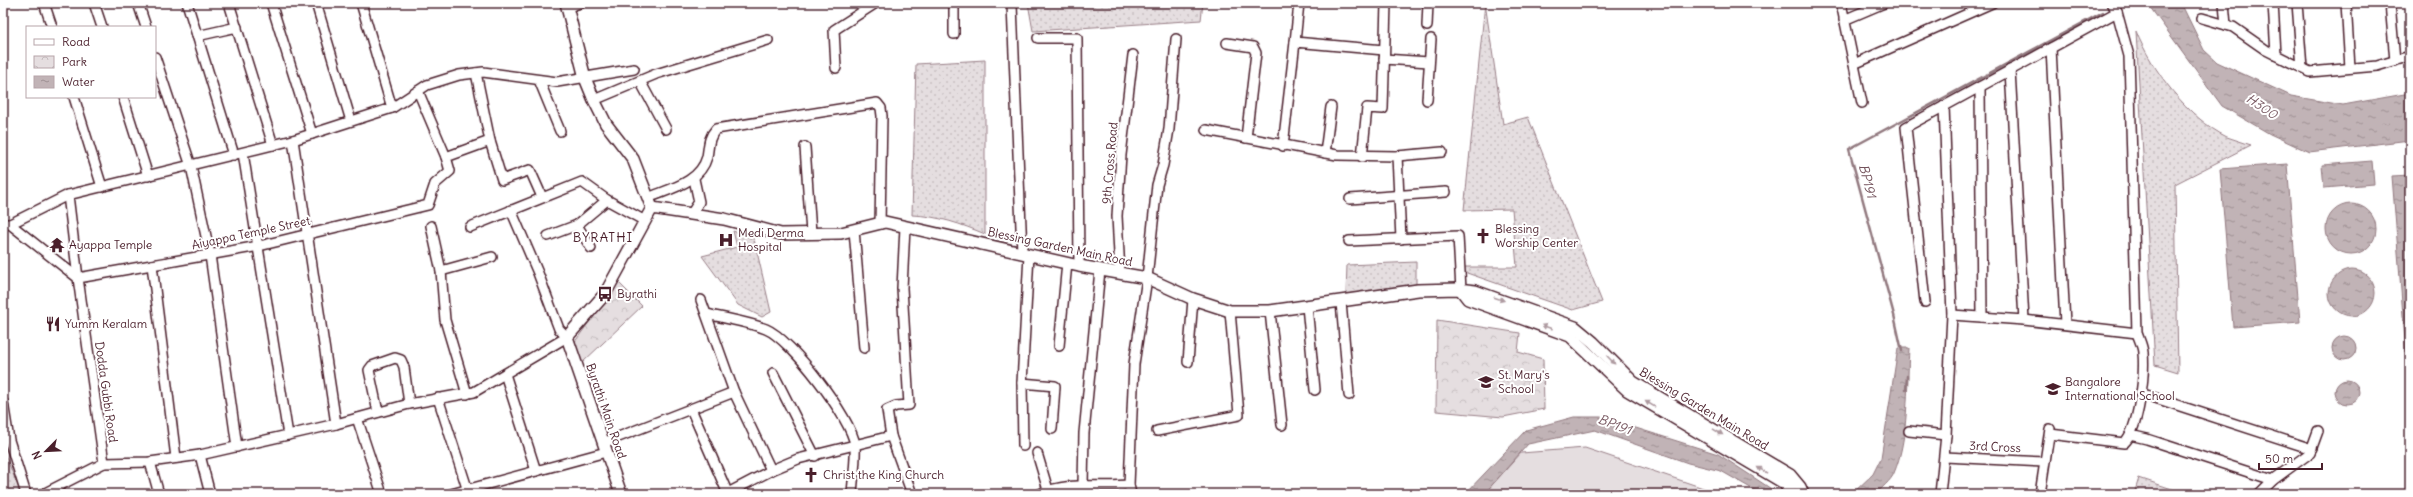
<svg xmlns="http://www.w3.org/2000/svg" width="2413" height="497" viewBox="0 0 2413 497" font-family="Delius,sans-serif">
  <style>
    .grass { fill: url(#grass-dots); stroke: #987e86 }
    .park { fill: url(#park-crowns); stroke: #987e86 }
    .pitch { fill: #e5dee0; stroke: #987e86 }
    .water { fill: url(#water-ripples); stroke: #91787e }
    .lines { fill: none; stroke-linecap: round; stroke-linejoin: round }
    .stream { stroke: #91787e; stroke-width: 2.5 }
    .minor-casing { stroke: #4a1f2b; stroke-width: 12 }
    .major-casing { stroke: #4a1f2b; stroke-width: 14 }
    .minor { stroke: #fff; stroke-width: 9 }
    .major { stroke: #fff; stroke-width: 11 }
    .oneway { fill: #ae9aa0 }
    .labels { text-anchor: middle; stroke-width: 4; stroke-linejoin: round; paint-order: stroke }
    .street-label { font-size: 12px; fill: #4a1f2b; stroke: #fff }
    .poi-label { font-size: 12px; fill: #4a1f2b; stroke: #fff; text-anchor: start }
    .water-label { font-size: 13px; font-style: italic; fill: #74535c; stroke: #fff }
    .neighbourhood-label { font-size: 13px; letter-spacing: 1px; fill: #4a1f2b; stroke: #fff }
  </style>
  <defs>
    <pattern id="grass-dots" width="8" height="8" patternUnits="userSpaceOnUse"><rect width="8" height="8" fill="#e5dee0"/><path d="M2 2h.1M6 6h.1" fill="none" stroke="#c6bec0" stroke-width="1.8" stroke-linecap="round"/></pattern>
    <pattern id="park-crowns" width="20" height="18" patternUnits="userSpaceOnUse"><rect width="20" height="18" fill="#e5dee0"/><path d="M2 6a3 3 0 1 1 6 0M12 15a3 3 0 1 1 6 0" fill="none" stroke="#c6bec0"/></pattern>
    <pattern id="water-ripples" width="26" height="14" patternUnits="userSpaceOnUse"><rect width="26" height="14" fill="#c1b3b6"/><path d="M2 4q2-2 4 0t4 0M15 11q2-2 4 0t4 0" fill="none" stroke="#9f9194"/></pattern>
  </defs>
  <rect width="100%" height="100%" fill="#fff"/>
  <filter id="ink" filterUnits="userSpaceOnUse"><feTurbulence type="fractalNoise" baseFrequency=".025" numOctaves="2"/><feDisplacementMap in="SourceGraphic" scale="8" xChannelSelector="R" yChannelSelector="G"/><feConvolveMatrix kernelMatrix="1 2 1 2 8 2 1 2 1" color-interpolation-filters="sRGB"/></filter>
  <g filter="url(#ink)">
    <!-- grass -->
    <g class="grass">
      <path d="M1028,3H1203L1201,20L1033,31Z"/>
      <path d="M1485,3L1503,124L1528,117L1602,302L1573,310L1464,272L1465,267H1517L1512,209L1464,210Z"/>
      <path d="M2136,31C2151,69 2189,119 2227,137C2235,140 2243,142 2251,145L2175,184L2178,372L2155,365Z"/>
      <path d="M985,60V234C961,224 938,216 912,215L916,64Z"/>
      <path d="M733,231L754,239L771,312L762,317L738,305L702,256L737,247Z"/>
      <path d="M1416,262V284L1346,294L1347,265Z"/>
      <path d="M3,450L21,493L20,494H3Z"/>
      <path d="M2139,478L2187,494H2134Z"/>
    </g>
    <!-- park -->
    <g class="park">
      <path d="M618,282L642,306L582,363L574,343Z"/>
      <path d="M1437,320L1520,333L1518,352L1543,359L1544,409L1503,417L1436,411Z"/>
    </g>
    <!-- pitch -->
    <path class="pitch" d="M1585,448L1718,493V494H1484L1521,453Z"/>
    <!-- water -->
    <g class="water">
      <path d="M2147,3H2181L2204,50L2217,62L2291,96L2343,105L2410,93V140L2309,152L2270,134L2222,106Z"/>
      <path d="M2372,161L2374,184L2324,188L2322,165Z"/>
      <path d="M2287,164L2300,322L2233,327L2220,169Z"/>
      <path d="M2410,175V405L2392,176Z"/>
      <circle cx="2351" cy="229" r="25"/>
      <circle cx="2352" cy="293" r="23"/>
      <circle cx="2344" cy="348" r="12"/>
      <path d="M1898,348H1909C1907,387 1909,438 1894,473C1891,481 1881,488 1876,494H1852L1873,474L1881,458Z"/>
      <circle cx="2347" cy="392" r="12"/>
      <path d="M1574,417H1601L1718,454L1779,494H1761L1721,471L1688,463L1595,430L1528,444L1484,494H1465L1526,430Z"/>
    </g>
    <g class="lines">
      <!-- stream -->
      <g class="stream">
        <path d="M1902,351L1894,315L1849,149L2103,12"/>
        <path d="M1906,390L1907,376"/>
      </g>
      <!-- minor casing -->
      <g class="minor-casing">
        <g id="minor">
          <path d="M44,3L52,27"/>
          <path d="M94,3L102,27"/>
          <path d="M138,3L146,27"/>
          <path d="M187,3L234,155"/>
          <path d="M229,3L273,145"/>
          <path d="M271,3L312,134"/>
          <path d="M316,3L351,121"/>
          <path d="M361,3L392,108"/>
          <path d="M1841,3L1862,103"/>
          <path d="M2224,3L2226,25"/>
          <path d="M2273,3L2276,55"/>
          <path d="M2297,3L2302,68"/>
          <path d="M2346,3L2350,68"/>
          <path d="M2390,3L2395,61"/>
          <path d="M1012,5L1022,252"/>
          <path d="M568,7L580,3"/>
          <path d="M2202,18L2233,27L2266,50L2310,72L2377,66L2410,56"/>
          <path d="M1844,20L1884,3"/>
          <path d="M1427,26L1428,3"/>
          <path d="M954,34V3"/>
          <path d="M197,36L237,27"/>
          <path d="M1038,38H1077L1079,266"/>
          <path d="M1295,42L1299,3"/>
          <path d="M1227,43L1253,47L1256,53L1246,138"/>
          <path d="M2051,48L2065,324"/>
          <path d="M155,57L191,166L210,255L237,447"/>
          <path d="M1384,59L1429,62"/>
          <path d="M1854,64L1992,3"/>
          <path d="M836,68L834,30L876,3"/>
          <path d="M2010,70L2024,320"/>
          <path d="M476,73L490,141L502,180L530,170L542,197"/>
          <path d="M539,80L560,131"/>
          <path d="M640,81L666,129"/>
          <path d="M1980,87L1982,317"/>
          <path d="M418,91L446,157"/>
          <path d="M74,97L102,187"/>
          <path d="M123,97L148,176"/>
          <path d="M594,100L656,74L768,40"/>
          <path d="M1427,100L1431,39"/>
          <path d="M1206,130L1337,155L1397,156L1401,239"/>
          <path d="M293,140L336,424"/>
          <path d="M1283,146L1295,42L1384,50"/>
          <path d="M805,147L811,233"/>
          <path d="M243,153L288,435"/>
          <path d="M1325,153L1331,107"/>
          <path d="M1397,156L1442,152"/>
          <path d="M1362,157L1367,108L1383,109L1386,3"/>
          <path d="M68,195L78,278L259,246L428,205L435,184L450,171L446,157L490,141"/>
          <path d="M648,198C669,189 700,183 707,157C709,146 708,138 716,129L877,103L881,108L882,116L880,224"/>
          <path d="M1350,199L1446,192"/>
          <path d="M691,214L699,202L694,179"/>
          <path d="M3,224H10L78,278L104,463"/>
          <path d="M10,224L68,195L293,140L392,108L427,85L459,75L483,72L557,82L634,69"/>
          <path d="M577,225L591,248"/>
          <path d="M431,226L441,271L445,320L467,394"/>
          <path d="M470,227L582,182L607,200L645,221"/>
          <path d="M905,227L902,288L909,405L896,406L887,410L891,436L912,494"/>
          <path d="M854,230L864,348"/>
          <path d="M548,236L577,225L607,200"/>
          <path d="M1349,241L1458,236L1461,290"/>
          <path d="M152,265L176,458"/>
          <path d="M441,271L492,257"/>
          <path d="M1120,273L1117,216L1121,155L1133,55"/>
          <path d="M701,300L734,392L771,470"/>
          <path d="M1341,302L1349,395"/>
          <path d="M1925,302L1906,127L2117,12"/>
          <path d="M1307,306L1315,390"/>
          <path d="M1270,311L1282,425"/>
          <path d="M707,314C727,319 748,322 766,329C791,339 852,419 855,445C856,461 853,478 852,494"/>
          <path d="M1952,315L2024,320L2137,333"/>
          <path d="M1059,346L1067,263"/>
          <path d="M1188,362L1193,299"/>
          <path d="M773,373L815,456"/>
          <path d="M505,374L536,471"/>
          <path d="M1022,383L1055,386L1052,429"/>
          <path d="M2140,393L2312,449"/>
          <path d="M438,398L469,494"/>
          <path d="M3,402L9,440L26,494"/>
          <path d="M691,409L728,494"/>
          <path d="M378,412L369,370L372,366L395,358L401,360L404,367L409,404"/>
          <path d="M357,418L382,494"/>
          <path d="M1157,431L1239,415L1230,311"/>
          <path d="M1909,431L1946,435"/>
          <path d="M2050,434L2124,443C2139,429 2145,374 2143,353C2143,347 2139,339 2137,333L2129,56L2117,12L2112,3"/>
          <path d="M2130,435L2147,439L2273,480"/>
          <path d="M603,443L734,392"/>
          <path d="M1023,446L1022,383L1029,255"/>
          <path d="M1037,453L1048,490"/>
          <path d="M200,455L210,494"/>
          <path d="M1945,457L2044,462"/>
          <path d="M150,462L159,494"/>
          <path d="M1083,485L1084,433L1100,270"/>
          <path d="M43,494L104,463L150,462L200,455L336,424L409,404L474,392L567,337L559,329L538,273L511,210"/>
          <path d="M451,494L606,452"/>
          <path d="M726,494L774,469L798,459L891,436"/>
          <path d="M1040,494C1068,481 1099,488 1129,485"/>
          <path d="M1131,494L1129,485L1134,364L1147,278L1157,185L1163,165L1169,129L1176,39"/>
          <path d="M1940,494L1946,435L1952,315L1944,106"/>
          <path d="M2040,494L2050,429"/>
          <path d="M2259,494L2273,480L2310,453L2318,431"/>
        </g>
      </g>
      <!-- major casing -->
      <g class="major-casing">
        <g id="major">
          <path d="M566,3L585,78L594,100L606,124L633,159L652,208L605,294L567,337L621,494"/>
          <path d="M652,208L724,219L781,234L841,233L885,222L1079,266L1147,278L1193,299L1230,311H1270L1418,290L1458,289L1475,291L1575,327L1593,342L1633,382L1790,475L1800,487L1803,494"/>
          <path d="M1461,290L1468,299L1570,336L1627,390L1784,483L1792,494"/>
        </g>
      </g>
      <!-- minor -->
      <use href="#minor" class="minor"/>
      <!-- major -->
      <use href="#major" class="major"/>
    </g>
    <!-- one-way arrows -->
    <defs><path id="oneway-solid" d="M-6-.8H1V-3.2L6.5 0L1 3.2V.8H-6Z"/></defs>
    <g class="oneway">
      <use href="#oneway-solid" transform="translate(1499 299) rotate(19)"/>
      <use href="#oneway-solid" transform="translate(1547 327) rotate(-160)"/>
      <use href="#oneway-solid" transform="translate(1611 360) rotate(46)"/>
      <use href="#oneway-solid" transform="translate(1650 404) rotate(-149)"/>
      <use href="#oneway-solid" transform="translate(1718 432) rotate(31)"/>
      <use href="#oneway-solid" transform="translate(1762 470) rotate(-149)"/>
    </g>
  </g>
  <!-- icons -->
  <defs>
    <g id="church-bare" transform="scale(1.2)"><path d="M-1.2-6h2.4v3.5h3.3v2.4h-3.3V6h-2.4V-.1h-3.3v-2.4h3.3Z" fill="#4a1f2b" stroke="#fff" stroke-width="2.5" paint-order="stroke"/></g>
    <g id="hospital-bare" transform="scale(1.2)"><path d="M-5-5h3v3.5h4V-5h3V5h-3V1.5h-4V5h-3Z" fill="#4a1f2b" stroke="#fff" stroke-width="2.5" paint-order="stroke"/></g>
    <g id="temple-bare" transform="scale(1.2)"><path d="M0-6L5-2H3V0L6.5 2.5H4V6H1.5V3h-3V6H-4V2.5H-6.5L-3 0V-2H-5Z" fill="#4a1f2b" stroke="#fff" stroke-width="2.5" paint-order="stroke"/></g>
    <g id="bus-bare" transform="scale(1.2)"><path d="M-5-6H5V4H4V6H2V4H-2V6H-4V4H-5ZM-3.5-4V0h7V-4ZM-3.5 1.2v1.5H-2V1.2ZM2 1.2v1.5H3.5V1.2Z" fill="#4a1f2b" stroke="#fff" stroke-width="2.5" paint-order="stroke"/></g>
    <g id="restaurant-bare" transform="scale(1.2)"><path d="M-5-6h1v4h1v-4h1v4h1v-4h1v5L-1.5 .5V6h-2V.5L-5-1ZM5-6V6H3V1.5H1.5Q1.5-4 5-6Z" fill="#4a1f2b" stroke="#fff" stroke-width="2.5" paint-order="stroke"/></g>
    <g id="school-bare" transform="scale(1.2)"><path d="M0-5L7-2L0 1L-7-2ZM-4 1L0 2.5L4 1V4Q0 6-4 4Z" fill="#4a1f2b" stroke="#fff" stroke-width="2.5" paint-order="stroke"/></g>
  </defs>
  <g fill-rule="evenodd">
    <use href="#church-bare" x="1483" y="236"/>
    <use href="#hospital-bare" x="726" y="240"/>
    <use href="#temple-bare" x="57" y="245"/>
    <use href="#bus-bare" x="605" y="294"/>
    <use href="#restaurant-bare" x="53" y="324"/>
    <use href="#school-bare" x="1486" y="382"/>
    <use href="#school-bare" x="2053" y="389"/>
    <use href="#church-bare" x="811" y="475"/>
  </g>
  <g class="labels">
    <!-- street labels -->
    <g class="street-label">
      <text transform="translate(1110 163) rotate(-85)" y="4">9th Cross Road</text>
      <text transform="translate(251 233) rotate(-12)" y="4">Aiyappa Temple Street</text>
      <text transform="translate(1060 247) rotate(12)" y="4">Blessing Garden Main Road</text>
      <text transform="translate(106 392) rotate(82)" y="4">Dodda Gubbi Road</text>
      <text transform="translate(1704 409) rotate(31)" y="4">Blessing Garden Main Road</text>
      <text transform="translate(606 411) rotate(71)" y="4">Byrathi Main Road</text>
      <text transform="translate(1995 447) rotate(3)" y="4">3rd Cross</text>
    </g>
    <!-- poi labels -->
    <g class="poi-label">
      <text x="1495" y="233">Blessing<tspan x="1495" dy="14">Worship Center</tspan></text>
      <text x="738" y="237">Medi Derma<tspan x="738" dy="14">Hospital</tspan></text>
      <text x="69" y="249">Ayappa Temple</text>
      <text x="617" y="298">Byrathi</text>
      <text x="65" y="328">Yumm Keralam</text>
      <text x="1498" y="379">St. Mary's<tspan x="1498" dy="14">School</tspan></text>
      <text x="2065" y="386">Bangalore<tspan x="2065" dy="14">International School</tspan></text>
      <text x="823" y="479">Christ the King Church</text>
    </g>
    <!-- water labels -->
    <g class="water-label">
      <text transform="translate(2262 106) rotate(34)" y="5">H300</text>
      <text transform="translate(1868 181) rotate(75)" y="5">BP191</text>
      <text transform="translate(1615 424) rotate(20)" y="5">BP191</text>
    </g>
    <!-- neighbourhood labels -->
    <g class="neighbourhood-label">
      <text x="603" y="242">BYRATHI</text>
    </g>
  </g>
  <!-- margin -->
  <rect width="2413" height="497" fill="none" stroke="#fff" stroke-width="16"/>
  <rect x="8" y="8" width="2397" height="481" fill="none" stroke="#4a1f2b" stroke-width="1.5" filter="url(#ink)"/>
  <!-- legend -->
  <rect x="26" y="26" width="130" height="72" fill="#ffffff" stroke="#b7a5aa"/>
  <rect x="34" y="39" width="20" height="6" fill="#ffffff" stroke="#b7a5aa"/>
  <text x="62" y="46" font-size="12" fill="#4a1f2b">Road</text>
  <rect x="34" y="56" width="20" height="12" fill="url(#park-crowns)" stroke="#b7a5aa"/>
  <text x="62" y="66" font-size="12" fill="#4a1f2b">Park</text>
  <rect x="34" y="76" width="20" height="12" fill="url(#water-ripples)" stroke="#b7a5aa"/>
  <text x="62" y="86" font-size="12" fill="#4a1f2b">Water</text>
  <!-- north arrow -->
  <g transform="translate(46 451) rotate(246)" stroke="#ffffff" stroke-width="3" paint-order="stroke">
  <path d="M0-3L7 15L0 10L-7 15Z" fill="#4a1f2b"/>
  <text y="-6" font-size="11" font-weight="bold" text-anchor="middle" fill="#4a1f2b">N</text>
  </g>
  <!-- scale -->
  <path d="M2259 463v6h63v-6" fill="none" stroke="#4a1f2b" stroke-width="2"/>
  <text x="2265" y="463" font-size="12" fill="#4a1f2b" stroke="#ffffff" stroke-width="3" paint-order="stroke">50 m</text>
</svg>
